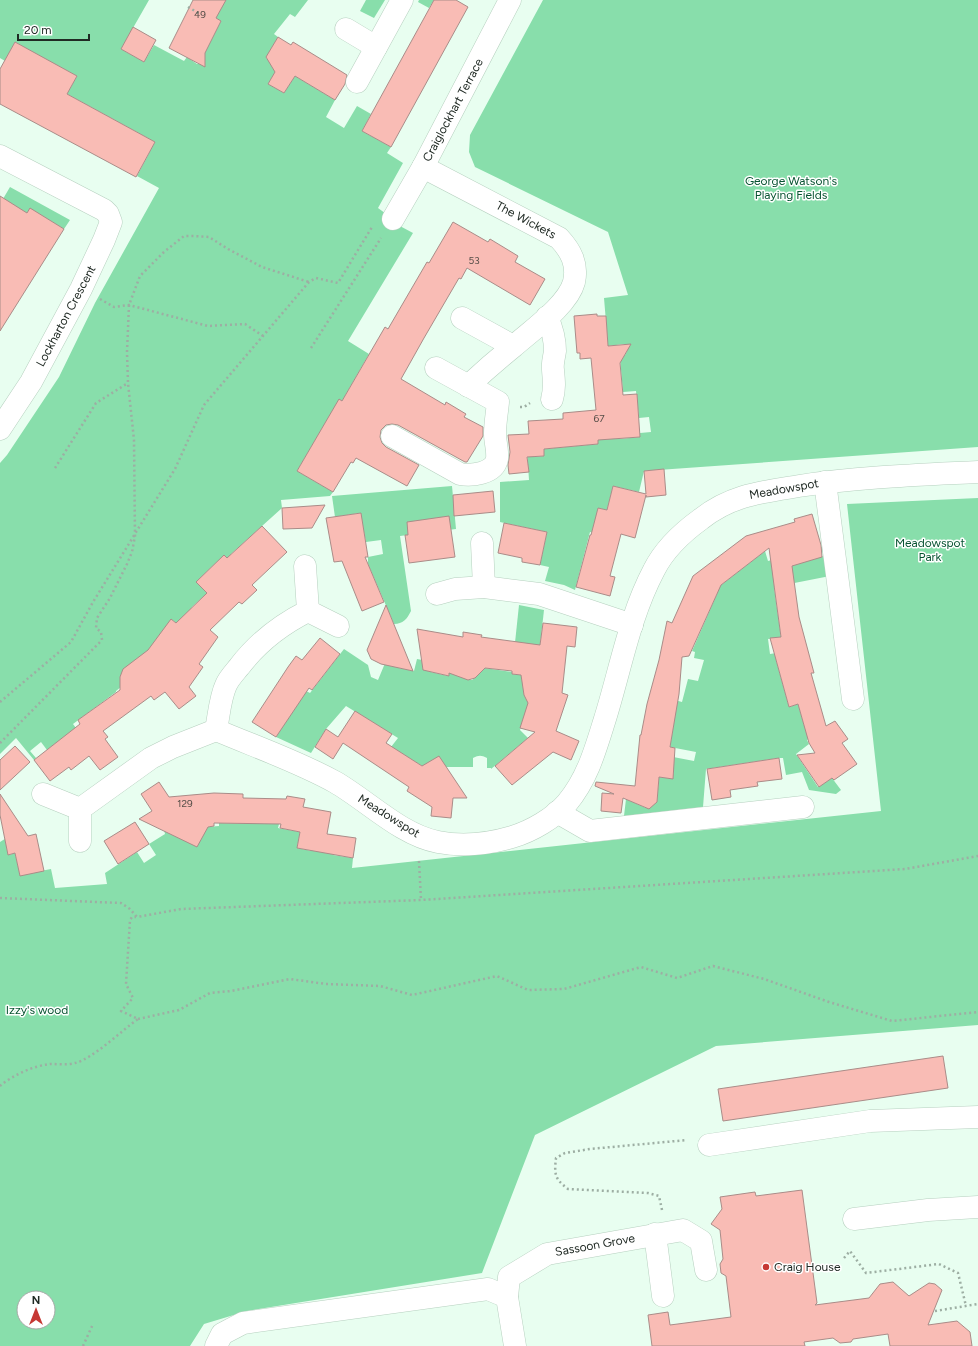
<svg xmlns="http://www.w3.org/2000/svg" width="978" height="1346" viewBox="0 0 978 1346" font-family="Figtree,sans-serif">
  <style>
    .green { fill: #88deab; fill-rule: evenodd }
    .building { fill: #f9bcb5; stroke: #aa8c88 }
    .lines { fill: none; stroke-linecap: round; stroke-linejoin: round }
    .minor-casing { stroke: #b6d0bf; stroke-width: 23 }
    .path { stroke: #9daea3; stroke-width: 2.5; stroke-dasharray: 2 3; stroke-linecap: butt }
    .minor { stroke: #fff; stroke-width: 22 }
    .poi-dot { fill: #c63834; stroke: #fff; stroke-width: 1.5 }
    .labels { text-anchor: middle; stroke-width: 3; stroke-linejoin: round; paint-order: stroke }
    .number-label { font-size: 10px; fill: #564e48 }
    .street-label { font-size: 12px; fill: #202a24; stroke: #fff }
    .park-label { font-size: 12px; fill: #085432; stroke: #fff }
    .poi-label { font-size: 12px; fill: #202a24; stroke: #fff; text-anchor: start }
  </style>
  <rect width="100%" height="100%" fill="#e8fef0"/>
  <!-- green -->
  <g class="green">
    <path d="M0,0H149L121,49L144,62L154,45L184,61L187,57L197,64H200L205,60L204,54L221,21L202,11L226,0H308L295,17L290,14L274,34L278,37L266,58L279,66L268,84L284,93L295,76L335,100L326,117L344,128L357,106L371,114L362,131L391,147L387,153L403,163L378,208L393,219L398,225L413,233L348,341L369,354L342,401L339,400L297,471L333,492L330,496L281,500L282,508L231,554L235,566L224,555L196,582L207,593L192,607L183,628L171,619L169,646L123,671L120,677L122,686L116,691V692L73,724L76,728L47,750L41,742L30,751L36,758L34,760L16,738L0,754V463L7,455L59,377L95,303L159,188L137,176L155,142L67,94L77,76L60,67L50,85L32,52L15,42L5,61L0,58Z"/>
    <path d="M366,0H385L374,18L360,11Z"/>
    <path d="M419,0H434L429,8L418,2Z"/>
    <path d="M543,0H978V447L644,471L639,492L613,486L607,510L598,508L595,523L600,534L590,532L575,590L564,585L545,581L549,567L540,565L547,532L500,522V482L529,480L527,450L534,449V457L544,456V449L598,444V436L619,439L640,437V433L651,432L649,417L639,418L636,391L623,392L620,358L609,356L625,355L627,351L624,344L608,346L604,298L628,295L608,232L475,167L469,152L470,135Z"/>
    <path d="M10,187L70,220L64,229L30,209L20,224L0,204Z"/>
    <path d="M452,486L456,529L400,536L411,611C407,619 403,624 394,624L368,564V557L383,554L381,540L366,542L360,513L335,517L332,496Z"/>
    <path d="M978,498V1025L716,1046L535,1135L482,1273L247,1311L204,1324L190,1346H0V842L11,835L9,855L15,853L20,875L51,869L55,888L107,884L105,873L137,852L144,863L156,855L149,844L165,834L164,830L219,826V823L279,824L278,828L300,832L297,848L312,851L315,835L335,838L333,855L353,858L352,868L881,811L847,504ZM24,1298H48V1322H24Z"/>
    <path d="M825,546L830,576L774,587L781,637L768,639L770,654L783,652L776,660L789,707L798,704L804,725L815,734L807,740L809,744L796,754L818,787L832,778L841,790L836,794L809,790L802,772L786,775L783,758H779L706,769L703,807L624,816L626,799L646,808L651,807L654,801H657L659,777L671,778C677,771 671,764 668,756L694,761L696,752L670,747L674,722L671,699L682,702L688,679L698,681L704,660L694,658L695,652L692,651L717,594L712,592L765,551L768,561L810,550L813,559L824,556L821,547Z"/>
    <path d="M519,605L544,610L539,655L514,652Z"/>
    <path d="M344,649L368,665L371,677L378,680L388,656L399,668L414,671L417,659L433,662L431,672L448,676L451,666L468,680H472L476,677L478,667L512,672V674L537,677L520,730L528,738L491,769V768H487V758C481,755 479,755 473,758V767H445L427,769L391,747L398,738L346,706L326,729L311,753L276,737L306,691L310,693Z"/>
  </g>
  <!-- building -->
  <g class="building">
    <path d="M193,0H226L216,18L221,21L205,53V67L169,48Z"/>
    <path d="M434,0H456L468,7L391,147L362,131Z"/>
    <path d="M133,27L156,40L144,62L121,49Z"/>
    <path d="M278,37L291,45L293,42L347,75L345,84L335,100L295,76L284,93L268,84L275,72L266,57Z"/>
    <path d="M15,42L77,76L67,94L155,142L136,177L0,104V69Z"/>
    <path d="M0,196L27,213L30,208L64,229L0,331Z"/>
    <path d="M453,222L488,242L490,239L518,256L515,262L545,279L530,305L467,268L461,279L459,278L424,338L401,379L445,405L446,402L466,414L464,417L483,427V436L467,462H465L398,425L392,424L386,425L381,430L380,437L382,443L386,447L419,465L407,486L356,458L353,463L351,462L333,492L297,471L339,399L342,401L385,327L388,329L427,262L429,263Z"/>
    <path d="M597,314V316H606L608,346L631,344L620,363L623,395L637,394L640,437L598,440V444L544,449V456L527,457L529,472L509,474L508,465L510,452L508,435L529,434L528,421L563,419V413L596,410L591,358L580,359V353H577L574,316Z"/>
    <path d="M664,469L666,495L646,497V495L635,538L621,534L610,576L615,577L610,596L576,587L590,535H591L598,508L607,510L613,486L646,494L644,471Z"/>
    <path d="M493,491L495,512L454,516L453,495Z"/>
    <path d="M325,505L312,528L283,529L282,508Z"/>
    <path d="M361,513L368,557H365L384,602L362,611L342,561L334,562L326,518Z"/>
    <path d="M812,514L821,545L822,557L792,566L799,617L814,673H811L826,726L835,721L848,739L842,743L857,764L834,780L832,778L819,787L797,755L815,753L809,743L798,704L789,707L770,638L781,637L769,548L721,585L689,656L682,657L679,694L670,747L675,748L673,779L659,777L657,802L649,809L623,798L621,813L601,811L602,793L614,794L595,786L596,782L635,786L640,735H641L647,704L659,660L667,621L672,623L693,576L746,536L795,522L794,519Z"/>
    <path d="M449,516L455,557L409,563L405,535H408L407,522Z"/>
    <path d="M504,523L547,532L540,565L522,562V558L498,553Z"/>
    <path d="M262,526L287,552L252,585L257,590L242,604L239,602L210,630L218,637L199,664L203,667L189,687L196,696L179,709L165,692L154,700L151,696L103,731L108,737L105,739L118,757L100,770L89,756L71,770L69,767L50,781L34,760L80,724L78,720L120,690V677L123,669L148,650L171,619L176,623L207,593L196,582L224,555L227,558Z"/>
    <path d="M386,605L413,671L381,664L371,659L367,650Z"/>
    <path d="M543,623L577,627L575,647L567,646L562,693L568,695L556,731L579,741L571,760L553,752L512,785L495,766L535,732L520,728L528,703L524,695L521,675L512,674V671L485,668L475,678L468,680L449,673V676L423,670L417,629L463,637V632L482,635L481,637L540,645Z"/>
    <path d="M320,638L340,654L312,690L309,688L276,737L252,722L288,667L296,656L302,660Z"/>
    <path d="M355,711L392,734L386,743L422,766L439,756L467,798H453L451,818L431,816L432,807L407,791L409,787L343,743L333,759L315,747L326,729L338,737Z"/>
    <path d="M15,746L30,762L0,790V760Z"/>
    <path d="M779,758L782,779L757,782L758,786L730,790L731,797L712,800L707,769Z"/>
    <path d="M159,782L169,797L214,793L243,794V798L286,799L287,796L305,799L303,807L331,812L327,834L356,838L353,858L297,848L300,832L280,828L281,824L214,823V826L208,827L197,847L139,819L152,811L141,794Z"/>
    <path d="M0,794L28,836L36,834L44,871L20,876L15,853L8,855L0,815Z"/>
    <path d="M135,822L149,844L118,864L104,841Z"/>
    <path d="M943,1056L948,1088L723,1121L718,1089Z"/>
    <path d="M802,1190L817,1303L815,1305L869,1298L880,1284L893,1282L909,1296L929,1283L935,1284L942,1290L928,1325L957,1321L970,1332L972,1346H890L888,1334L853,1339L851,1342L840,1343L833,1338L804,1342L805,1346H652L648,1315L668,1312L670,1325L731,1317L726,1276L721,1273L720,1264L723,1259L720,1230L711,1224L722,1209L720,1197L755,1192L756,1196Z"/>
  </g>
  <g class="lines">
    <!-- minor casing -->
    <g class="minor-casing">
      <g id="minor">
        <path d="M346,29L376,47"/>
        <path d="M357,82L402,0"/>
        <path d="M0,156L104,210L108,214L111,222L104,240L81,289L31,382L0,429"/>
        <path d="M423,167L559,238C571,251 578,264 574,282C568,305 532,330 514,346C498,359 483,372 468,386"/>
        <path d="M393,219L423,167L510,0"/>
        <path d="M547,317C552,328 555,339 555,351C554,358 552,364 553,370C554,380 555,390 552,399"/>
        <path d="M462,318L513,346"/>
        <path d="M392,436L460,474C471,476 494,474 497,459C498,450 495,442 495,434C495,423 497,413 498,402L436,368"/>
        <path d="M825,482L853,699"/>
        <path d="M482,543L484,587"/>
        <path d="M437,594L455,589L484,587L539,594L632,625"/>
        <path d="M308,611L338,626"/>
        <path d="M216,730C219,715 220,698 226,685C229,678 235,672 239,667C258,642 280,625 308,611L305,566"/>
        <path d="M43,794L80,809L151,758L173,747L216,730C256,747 297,761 335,782C368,801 401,835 438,842C463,847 488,844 512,837C532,831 554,818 567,803C587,779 595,751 604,722C620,672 629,617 654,570C664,550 683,532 701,519C731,495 762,492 799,486C858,477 918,475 978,472"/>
        <path d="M80,809V841"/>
        <path d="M557,812L590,831L803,807"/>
        <path d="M709,1145L870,1121L978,1117"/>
        <path d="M854,1219L928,1210L978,1207"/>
        <path d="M655,1234L663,1296"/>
        <path d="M216,1346L222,1334L243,1323L488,1289L507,1297"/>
        <path d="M515,1346L507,1297L509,1277L547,1254L683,1230L701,1241L706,1270"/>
      </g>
    </g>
    <!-- path -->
    <g class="path">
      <path d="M188,7L200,14"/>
      <path d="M100,299L114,307L129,305L208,326L245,324L263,336"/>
      <path d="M311,348L381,238"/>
      <path d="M520,407H524L530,403"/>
      <path d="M55,468L96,403L128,383"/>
      <path d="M0,702L71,642L93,602L175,469L204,405L309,282L316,278L338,283L372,227"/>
      <path d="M0,743L102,640L101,632L96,628L97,618L110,598L127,564L132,552L135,536L134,440L128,383L127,352L129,305L140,276L164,252L184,236H194L209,237L228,249L262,267L309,282"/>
      <path d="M419,861L421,900"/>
      <path d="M0,898L121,903L130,909L137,917L181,909L421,900L905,869L978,856"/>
      <path d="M138,1019L179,1010L210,993L231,991L290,979L326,984L380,986L412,995L497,976L528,990L564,989L641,967L677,978L713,966L764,979L829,1002L892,1021L978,1012"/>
      <path d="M0,1086C13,1075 33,1066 50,1064C58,1064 67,1065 75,1063C94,1058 121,1031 138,1019L121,1011L133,998L126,984L130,920L132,917H136"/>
      <path d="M662,1210L659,1196L648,1193L568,1189C555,1179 554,1175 556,1158L565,1153L590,1149L687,1140"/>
      <path d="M844,1258L850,1251L866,1273L939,1264L958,1273L966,1306"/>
      <path d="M935,1311L978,1304"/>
      <path d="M83,1346L93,1324"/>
    </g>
    <!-- minor -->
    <use href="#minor" class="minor"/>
  </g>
  <!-- markers -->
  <circle class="poi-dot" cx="766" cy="1267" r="4"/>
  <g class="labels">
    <!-- number labels -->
    <g class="number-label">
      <text x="200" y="18">49</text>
      <text x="474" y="264">53</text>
      <text x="599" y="422">67</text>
      <text x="185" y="807">129</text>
    </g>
    <!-- street labels -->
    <g class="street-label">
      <text transform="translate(453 110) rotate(-62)" y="4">Craiglockhart Terrace</text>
      <text transform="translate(526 220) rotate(28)" y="4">The Wickets</text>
      <text transform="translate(66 316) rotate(-62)" y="4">Lockharton Crescent</text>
      <text transform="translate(784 489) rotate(-10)" y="4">Meadowspot</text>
      <text transform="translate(389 816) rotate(32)" y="4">Meadowspot</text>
      <text transform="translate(595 1245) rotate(-10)" y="4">Sassoon Grove</text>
    </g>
    <!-- park labels -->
    <g class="park-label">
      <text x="791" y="185">George Watson's<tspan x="791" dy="14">Playing Fields</tspan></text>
      <text x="930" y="547">Meadowspot<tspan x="930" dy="14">Park</tspan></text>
      <text x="37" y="1014">Izzy's wood</text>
    </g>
    <!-- poi labels -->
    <g class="poi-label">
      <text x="774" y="1271">Craig House</text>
    </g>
  </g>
  <!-- north arrow -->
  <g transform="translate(36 1310)"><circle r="19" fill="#ffffff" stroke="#a6aaa7"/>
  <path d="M0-3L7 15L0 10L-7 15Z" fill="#c63834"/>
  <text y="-6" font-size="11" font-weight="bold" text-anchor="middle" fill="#202a24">N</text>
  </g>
  <!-- scale -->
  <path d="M18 34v6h71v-6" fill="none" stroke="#202a24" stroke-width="2"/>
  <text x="24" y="34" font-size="12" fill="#202a24" stroke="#ffffff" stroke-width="3" paint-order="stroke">20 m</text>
</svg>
